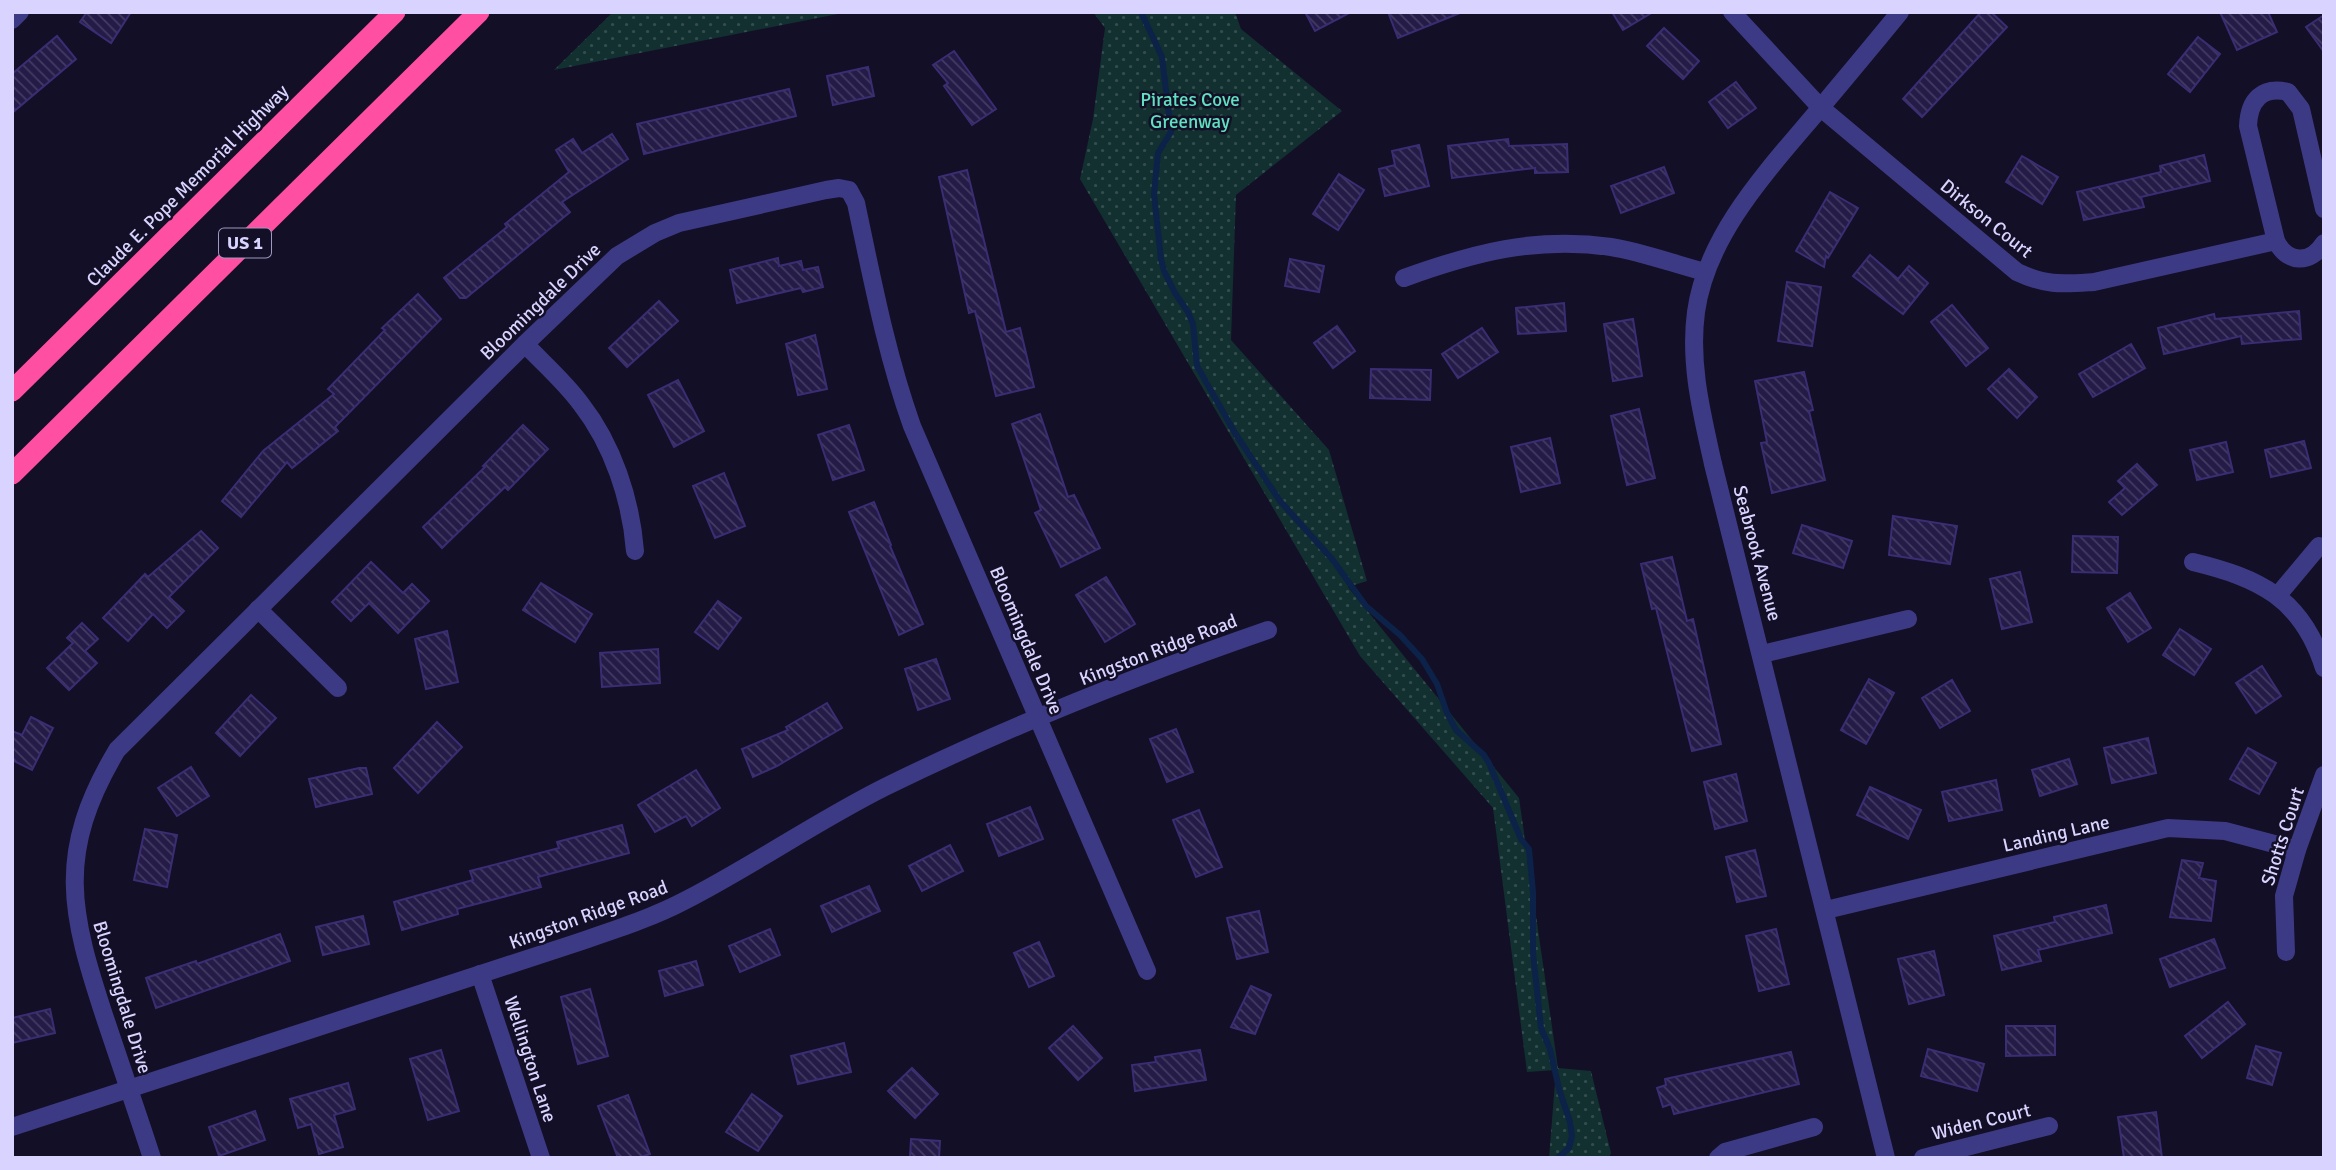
<svg xmlns="http://www.w3.org/2000/svg" width="2336" height="1170" viewBox="0 0 2336 1170" font-family="Signika,sans-serif">
  <style>
    .park { fill: url(#park-dots) }
    .lines { fill: none; stroke-linecap: round; stroke-linejoin: round }
    .stream { stroke: #0c2248; stroke-width: 6 }
    .building { fill: url(#building-back-hatch); stroke: #3b2d73; stroke-width: 2 }
    .street { stroke: #3d3a85; stroke-width: 18 }
    .highway { stroke: #ff4fa3; stroke-width: 21 }
    .labels { text-anchor: middle; stroke-width: 5; stroke-linejoin: round; paint-order: stroke }
    .shield { fill: #130f26; stroke: #9e99be; stroke-width: 2 }
    .shield-label { font-size: 18px; font-weight: bold; fill: #d9d4ff }
    .park-label { font-size: 19px; fill: #5fe0c0; stroke: #130f26 }
    .street-label { font-size: 19px; fill: #d9d4ff; stroke: #130f26 }
  </style>
  <defs>
    <pattern id="park-dots" width="8" height="8" patternUnits="userSpaceOnUse" patternTransform="scale(1.75)"><rect width="8" height="8" fill="#12302f"/><path d="M2 2h.1M6 6h.1" fill="none" stroke="#344d4e" stroke-width="1.8" stroke-linecap="round"/></pattern>
    <pattern id="building-back-hatch" width="6" height="6" patternUnits="userSpaceOnUse" patternTransform="scale(1.75)"><rect width="6" height="6" fill="#241b47"/><path d="M-1 5l2 2M0 0l6 6M5-1l2 2" fill="none" stroke="#433b63"/></pattern>
  </defs>
  <rect width="100%" height="100%" fill="#130f26"/>
  <!-- park -->
  <g class="park">
    <path d="M613,12H848L554,70Z"/>
    <path d="M1093,12H1235L1241,29L1342,111L1236,195L1231,340L1329,450L1367,581L1348,587L1519,798L1558,1068L1591,1071L1611,1153L1609,1158H1549L1556,1070L1527,1072L1493,808L1360,656L1080,179L1093,119L1105,28Z"/>
  </g>
  <g class="lines">
    <!-- stream -->
    <path class="stream" d="M1141,12L1162,57L1171,132L1158,153L1154,194L1161,259L1164,271L1175,293L1188,312L1193,324L1197,366L1235,433L1280,501L1332,559L1366,606L1400,635L1422,659L1437,684L1447,713L1456,730L1484,755L1489,763L1521,839L1529,849L1533,892V953L1541,1028L1550,1049L1559,1089L1570,1122L1572,1136L1569,1148L1558,1158"/>
  </g>
  <!-- building -->
  <g class="building">
    <path d="M87,12H131L111,43L80,22Z"/>
    <path d="M1305,12H1351L1315,31Z"/>
    <path d="M1388,12H1460V13L1398,38Z"/>
    <path d="M1612,12H1653L1623,30Z"/>
    <path d="M1981,12H1991L2007,27L1922,117L1903,99Z"/>
    <path d="M2220,12H2268L2277,32L2237,50Z"/>
    <path d="M2324,15V52L2306,27Z"/>
    <path d="M1664,28L1699,61L1683,79L1647,46Z"/>
    <path d="M57,36L76,59L12,113V74Z"/>
    <path d="M2198,37L2220,54L2190,92L2168,74Z"/>
    <path d="M954,51L996,109L972,125L944,86L948,83L933,65Z"/>
    <path d="M868,67L874,96L833,105L827,76Z"/>
    <path d="M1736,82L1756,108L1728,128L1709,102Z"/>
    <path d="M789,89L796,116L644,154L637,124Z"/>
    <path d="M612,134L628,159L562,202L570,212L466,298H460L444,278L507,227L505,224L569,172L556,150L573,139L582,153Z"/>
    <path d="M1508,139L1509,146L1567,144L1568,172L1535,173V168L1452,178L1448,146Z"/>
    <path d="M1419,145L1429,186L1385,196L1379,169L1395,165L1392,151Z"/>
    <path d="M2204,155L2210,181L2141,197L2144,207L2084,220L2077,192L2161,172L2160,166Z"/>
    <path d="M2022,156L2058,177L2042,204L2006,182Z"/>
    <path d="M1664,167L1674,193L1621,213L1611,186Z"/>
    <path d="M967,170L1006,332L1020,328L1034,387L996,396L975,311L969,313L939,177Z"/>
    <path d="M1339,174L1364,190L1338,230L1313,214Z"/>
    <path d="M1830,192L1858,208L1828,258L1826,256L1824,267L1796,251Z"/>
    <path d="M1870,255L1898,279L1909,266L1928,283L1903,314L1853,276Z"/>
    <path d="M778,258L779,266L801,261L803,270L818,267L823,287L803,292L801,288L737,303L730,270Z"/>
    <path d="M1290,259L1324,266L1319,292L1285,286Z"/>
    <path d="M1787,282L1821,287L1812,346L1778,341Z"/>
    <path d="M418,294L441,319L335,427L338,431L292,468L287,462L241,517L222,501L263,451L334,394L328,389L385,330L382,328Z"/>
    <path d="M659,301L678,321L627,367L609,348Z"/>
    <path d="M1564,303L1566,331L1518,334L1516,308Z"/>
    <path d="M1952,305L1988,348L1966,366L1931,322Z"/>
    <path d="M2299,311L2301,339L2242,344L2241,336L2164,354L2158,328L2214,314L2215,319Z"/>
    <path d="M1633,319L1642,376L1613,381L1604,324Z"/>
    <path d="M1337,326L1355,351L1333,368L1314,343Z"/>
    <path d="M1482,328L1498,352L1458,378L1442,354Z"/>
    <path d="M815,335L827,389L798,395L786,344Z"/>
    <path d="M2131,344L2145,368L2093,397L2079,374Z"/>
    <path d="M1371,369L1431,370L1430,400L1370,398Z"/>
    <path d="M2009,369L2037,397L2017,418L1988,389Z"/>
    <path d="M1804,372L1813,410L1809,411L1825,480L1772,493L1761,443L1767,442L1755,381Z"/>
    <path d="M678,380L704,431L674,447L648,395Z"/>
    <path d="M1639,409L1655,478L1627,485L1611,416Z"/>
    <path d="M1040,414L1068,497L1074,495L1100,548L1061,567L1035,513L1041,510L1012,424Z"/>
    <path d="M523,425L548,449L508,490L505,487L442,548L423,527L485,467L483,466Z"/>
    <path d="M849,425L864,470L833,480L818,435Z"/>
    <path d="M1550,438L1560,483L1521,492L1511,447Z"/>
    <path d="M2304,441L2311,468L2271,477L2265,450Z"/>
    <path d="M2226,442L2233,472L2197,480L2190,450Z"/>
    <path d="M2137,464L2157,485L2122,515L2109,502L2125,488L2118,481Z"/>
    <path d="M724,473L745,526L715,538L693,486Z"/>
    <path d="M874,502L891,545L890,546L923,624L899,635L849,512Z"/>
    <path d="M1893,516L1957,526L1950,564L1889,555Z"/>
    <path d="M1802,525L1852,541L1843,568L1793,553Z"/>
    <path d="M201,531L218,548L169,597L184,611L167,628L153,614L128,641L103,618L145,574L148,577Z"/>
    <path d="M2073,536L2118,537L2117,573L2072,572Z"/>
    <path d="M1672,557L1687,621L1693,619L1721,744L1692,751L1656,608L1652,609L1641,564Z"/>
    <path d="M371,562L403,593L412,584L429,601L398,633L369,603L351,621L332,602Z"/>
    <path d="M2020,572L2032,622L2002,629L1990,579Z"/>
    <path d="M1106,577L1135,624L1105,642L1076,595Z"/>
    <path d="M541,583L592,614L575,642L523,610Z"/>
    <path d="M2130,593L2151,628L2128,642L2107,608Z"/>
    <path d="M718,601L741,618L718,649L695,632Z"/>
    <path d="M82,623L98,639L85,651L97,663L69,690L47,668L73,643L67,638Z"/>
    <path d="M2180,629L2211,649L2194,675L2163,655Z"/>
    <path d="M447,631L458,682L426,689L415,639Z"/>
    <path d="M658,649L660,683L602,687L600,653Z"/>
    <path d="M936,659L950,699L918,710L905,669Z"/>
    <path d="M2262,666L2281,696L2256,713L2236,683Z"/>
    <path d="M1869,679L1894,693L1866,744L1841,730Z"/>
    <path d="M1952,680L1970,711L1940,728L1922,698Z"/>
    <path d="M251,695L276,718L240,756L216,733Z"/>
    <path d="M827,703L842,728L777,766L753,777L742,749L788,730L786,727Z"/>
    <path d="M31,717L53,728L32,770L12,760V731L22,735Z"/>
    <path d="M437,722L462,747L418,793L394,768Z"/>
    <path d="M1176,729L1193,772L1167,782L1150,739Z"/>
    <path d="M2148,738L2156,773L2112,783L2104,748Z"/>
    <path d="M2248,748L2276,763L2259,794L2230,779Z"/>
    <path d="M2069,759L2077,784L2040,796L2032,770Z"/>
    <path d="M191,767L209,796L177,816L158,788Z"/>
    <path d="M359,768H366L372,794L316,807L309,779Z"/>
    <path d="M696,770L720,808L692,826L686,816L655,832L638,805Z"/>
    <path d="M1736,774L1747,821L1715,829L1704,782Z"/>
    <path d="M1996,780L2002,810L1949,821L1942,792Z"/>
    <path d="M1870,787L1921,810L1908,839L1857,815Z"/>
    <path d="M1030,807L1043,839L999,856L987,824Z"/>
    <path d="M1199,810L1222,867L1196,877L1173,820Z"/>
    <path d="M622,825L629,853L538,877L541,887L457,909L458,914L402,930L394,902L473,880L470,871L559,848L557,842Z"/>
    <path d="M145,829L177,835L167,887L134,880Z"/>
    <path d="M950,845L963,871L922,891L909,866Z"/>
    <path d="M1755,850L1766,896L1737,902L1726,857Z"/>
    <path d="M2182,860L2203,863L2199,878L2216,881L2211,921L2170,917Z"/>
    <path d="M869,886L880,911L832,932L821,906Z"/>
    <path d="M2106,905L2112,933L2038,950L2041,961L2002,970L1994,936L2055,922L2054,917Z"/>
    <path d="M1259,911L1268,952L1237,959L1227,918Z"/>
    <path d="M363,916L369,944L323,955L316,927Z"/>
    <path d="M770,929L780,955L740,972L729,946Z"/>
    <path d="M1776,929L1789,984L1759,991L1746,936Z"/>
    <path d="M280,934L290,961L156,1008L146,978L196,961L197,964Z"/>
    <path d="M2214,939L2225,968L2170,987L2160,959Z"/>
    <path d="M1039,942L1054,976L1029,987L1014,953Z"/>
    <path d="M1934,951L1944,995L1909,1004L1898,959Z"/>
    <path d="M696,961L703,985L665,996L659,971Z"/>
    <path d="M1251,986L1271,995L1255,1034L1231,1027Z"/>
    <path d="M590,989L608,1056L578,1064L561,997Z"/>
    <path d="M2228,1002L2245,1024L2202,1058L2185,1036Z"/>
    <path d="M50,1009L55,1033L12,1043V1018Z"/>
    <path d="M1073,1026L1102,1058L1078,1080L1049,1048Z"/>
    <path d="M2006,1026H2055V1055L2006,1056Z"/>
    <path d="M844,1043L851,1072L798,1084L791,1056Z"/>
    <path d="M2256,1046L2281,1053L2272,1085L2247,1078Z"/>
    <path d="M1928,1049L1984,1064L1977,1091L1921,1076Z"/>
    <path d="M441,1050L459,1111L428,1120L410,1059Z"/>
    <path d="M1200,1050L1206,1080L1135,1091L1132,1065L1156,1062L1155,1057Z"/>
    <path d="M1791,1052L1799,1084L1674,1114L1671,1104L1663,1107L1657,1088L1666,1085L1665,1079Z"/>
    <path d="M912,1068L938,1094L915,1118L888,1091Z"/>
    <path d="M348,1083L355,1109L334,1115L343,1147L319,1154L311,1124L298,1128L290,1099Z"/>
    <path d="M752,1094L782,1116L758,1151L726,1132Z"/>
    <path d="M628,1095L650,1154L637,1158H618L598,1106Z"/>
    <path d="M255,1111L265,1140L219,1156L209,1127Z"/>
    <path d="M2156,1112L2162,1158H2124L2118,1117Z"/>
    <path d="M911,1139L940,1141L939,1158H910Z"/>
  </g>
  <g class="lines">
    <!-- street -->
    <g class="street">
      <path d="M1732,12L1821,108L2017,272C2047,286 2062,284 2094,282L2276,241"/>
      <path d="M12,20L20,12"/>
      <path d="M2324,209L2301,109L2288,92C2262,86 2249,100 2248,126L2276,241C2287,263 2310,265 2324,243"/>
      <path d="M1404,278C1473,253 1536,236 1611,247C1642,252 1674,264 1705,272"/>
      <path d="M525,344C543,363 565,382 581,404C613,445 631,500 635,551"/>
      <path d="M2193,562C2259,578 2302,598 2324,668"/>
      <path d="M2278,595L2319,546"/>
      <path d="M258,609L338,688"/>
      <path d="M1762,654L1908,619"/>
      <path d="M1826,910L2168,828L2225,831L2297,850"/>
      <path d="M2286,952L2284,896L2297,850L2324,775"/>
      <path d="M480,974L541,1158"/>
      <path d="M12,1127L573,944C611,931 650,919 686,900C754,865 817,821 885,787C1009,726 1138,675 1268,630"/>
      <path d="M152,1158C137,1112 121,1066 106,1021C70,912 55,854 117,750L525,344L617,256L655,233L679,223L826,190L839,188L849,190L856,203C872,278 886,353 912,426L1147,971"/>
      <path d="M1718,1158L1725,1152L1814,1127"/>
      <path d="M1886,1158L1713,464C1702,414 1689,364 1696,312C1707,232 1772,166 1822,106C1848,75 1874,44 1900,12"/>
      <path d="M1923,1158L2049,1126"/>
    </g>
    <!-- highway -->
    <g class="highway">
      <path d="M12,391L395,12"/>
      <path d="M12,474L479,12"/>
    </g>
  </g>
  <g class="labels">
    <!-- shield labels -->
    <rect class="shield" x="219" y="228.5" width="52" height="29" rx="5"/>
    <g class="shield-label">
      <text x="245" y="249">US 1</text>
    </g>
    <!-- park labels -->
    <g class="park-label">
      <text x="1190" y="106">Pirates Cove<tspan x="1190" dy="22">Greenway</tspan></text>
    </g>
    <!-- street labels -->
    <g class="street-label">
      <text transform="translate(187 185) rotate(-45)" y="7">Claude E. Pope Memorial Highway</text>
      <text transform="translate(1987 218) rotate(39)" y="7">Dirkson Court</text>
      <text transform="translate(540 301) rotate(-44)" y="7">Bloomingdale Drive</text>
      <text transform="translate(1758 553) rotate(75)" y="7">Seabrook Avenue</text>
      <text transform="translate(1027 640) rotate(67)" y="7">Bloomingdale Drive</text>
      <text transform="translate(1158 649) rotate(-21)" y="7">Kingston Ridge Road</text>
      <text transform="translate(2056 833) rotate(-13)" y="7">Landing Lane</text>
      <text transform="translate(2282 836) rotate(-72)" y="7">Shotts Court</text>
      <text transform="translate(588 914) rotate(-20)" y="7">Kingston Ridge Road</text>
      <text transform="translate(123 997) rotate(73)" y="7">Bloomingdale Drive</text>
      <text transform="translate(531 1059) rotate(72)" y="7">Wellington Lane</text>
      <text transform="translate(1981 1121) rotate(-14)" y="7">Widen Court</text>
    </g>
  </g>
  <!-- border -->
  <rect width="2336" height="1170" fill="none" stroke="#d9d4ff" stroke-width="28"/>
</svg>
